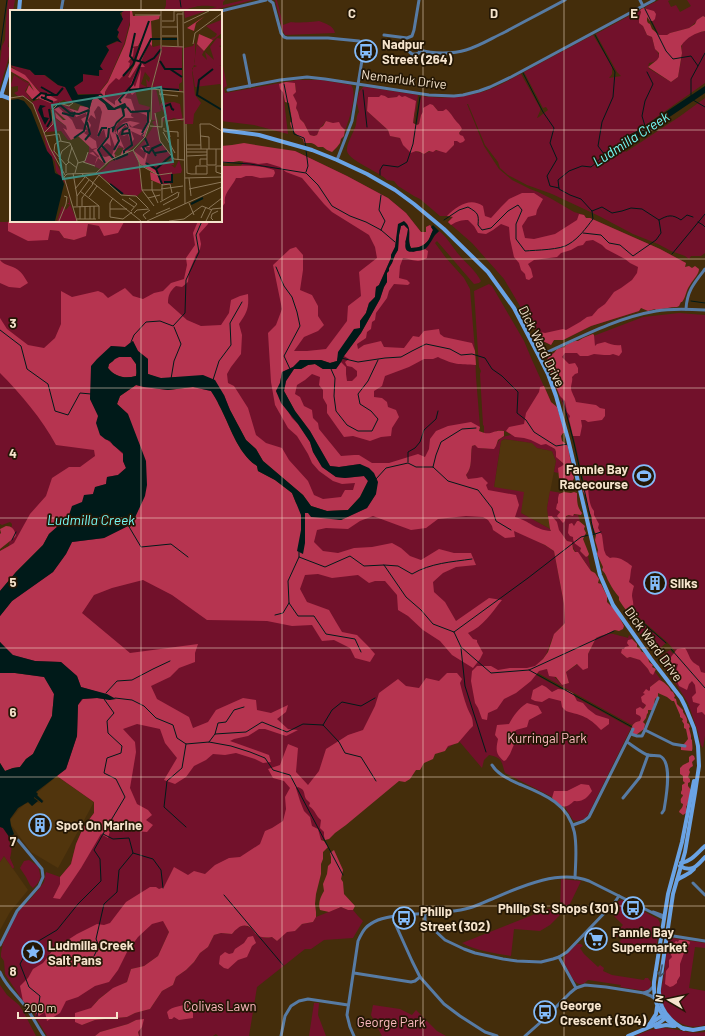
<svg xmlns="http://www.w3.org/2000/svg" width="705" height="1036" viewBox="0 0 705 1036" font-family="Barlow,sans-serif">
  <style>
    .built { fill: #51350d }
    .green { fill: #72112b }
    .forest { fill: #b63450 }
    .water { fill: #001a19; fill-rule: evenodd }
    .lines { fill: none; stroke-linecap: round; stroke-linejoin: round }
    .stream { stroke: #001a19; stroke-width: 1 }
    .street { stroke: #577ba4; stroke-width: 3 }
    .secondary { stroke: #6aa3e4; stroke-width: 4 }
    .oneway { stroke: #445669 }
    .grid { fill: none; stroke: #f5e3cc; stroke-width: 1; stroke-opacity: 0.55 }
    .labels { text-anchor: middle; stroke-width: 3.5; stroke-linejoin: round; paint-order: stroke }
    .poi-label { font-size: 13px; font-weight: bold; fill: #f5e3cc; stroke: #241705; text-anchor: start }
    .street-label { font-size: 13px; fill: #f5e3cc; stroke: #241705 }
    .park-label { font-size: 13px; fill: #febac1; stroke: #241705 }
    .water-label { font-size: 14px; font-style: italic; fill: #74faf6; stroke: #241705 }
    .inset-river { fill: none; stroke: #001a19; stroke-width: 2 }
    .inset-road { fill: none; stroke: #8b7658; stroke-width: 1 }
    .view { fill: #3d8c81; fill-opacity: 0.15; stroke: #3d8c81; stroke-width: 2 }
    .inset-edge { fill: none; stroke: #f5e3cc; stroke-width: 2 }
    .grid-label { font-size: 13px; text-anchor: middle; font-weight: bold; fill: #f5e3cc; stroke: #241705; stroke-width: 3.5; stroke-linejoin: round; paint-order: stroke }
  </style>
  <rect width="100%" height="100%" fill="#442d0b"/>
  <!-- built -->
  <g class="built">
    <path d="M504,439L533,443L537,448L552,451L556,461L547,508L550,529L521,513L494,487L501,441Z"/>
    <path d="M57,776L94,802L58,868L31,852L9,822L11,819L16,813L19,809L25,804L28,803L32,806L37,802L40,803L35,797L42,803L44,801L37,795L38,794L37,793Z"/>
    <path d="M4,856L28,890L10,912L0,930V862Z"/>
  </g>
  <!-- green -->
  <g class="green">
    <path d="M8,0H15L13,11H11V28L8,47L11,48L8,60L0,87V63L2,46L5,40L6,21Z"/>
    <path d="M166,0H225L223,2V5L244,0H253L210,11H200L217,7C210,6 202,5 195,7C191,7 187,10 183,10C176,10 168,11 161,11V10L164,11L166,5Z"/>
    <path d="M275,0H277L283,25L291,22C295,23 314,22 319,21C326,24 333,25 335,33L285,35L283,31Z"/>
    <path d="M659,0H670L668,1L671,7L676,5L680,12L691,6L687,0H705V17L703,16L689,28L670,33L667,35H659L645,7Z"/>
    <path d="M640,10L641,12L639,19L643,26L647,35L652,37C653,41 654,46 656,50C656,51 658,52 658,53C662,60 654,62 649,63L648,68L671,82L678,77C679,69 681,62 682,55C682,52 681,48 682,45C684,36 697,33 705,31V83L637,131L623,138L619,144L626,152L679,117L705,98V253L701,256H691L689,259L685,256L671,251L658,244L633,234L599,216L552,194L527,185L508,175L500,168L498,162L485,145L468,104H467L484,146L499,169L512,180L530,189L538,192L550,198L574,212L584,215L586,218H590C596,221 602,223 608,226L660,249L686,263L651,288L639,311L591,326L563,340H554L551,345L539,339L533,325L527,318L504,279L472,243L448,222L453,216H440L420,199L414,196L398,186L394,181L387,180C380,172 349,161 347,151C346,146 352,135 354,130C354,129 356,126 356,124C357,120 356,116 359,112L357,103L359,92L363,87H366L418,95L414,124H413L415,113L410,99L408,97L387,98L385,96L379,97H368L367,111L388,130L391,136L400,138C403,144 407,149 414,151C418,152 420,152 424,154C432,149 439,151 448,150L454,145V141H457L460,135L459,133L462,129L453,119L450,113L438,111L433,105L421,115L419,124L417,125L421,96C446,99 468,98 493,88C502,84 511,79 521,74L540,108V111L537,118L539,117L548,110L546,107L543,108L524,72L593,35L612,66V74L609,78L621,76L617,72L596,34Z"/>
    <path d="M221,56L227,86L224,88L225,93L297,80H321L351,85C358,92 349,121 345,130L341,126L326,121L322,126L320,128L317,135L314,136L310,135L304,123L300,119L298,112L296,108L293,95L296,90L295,83L283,92L288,134L254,125L221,121Z"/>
    <path d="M249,151H295L347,176L388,198L406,213L421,232H426V227L430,225L433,230L409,244L346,342L300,360L281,403L368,481L327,511L230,410L148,359H97L110,441L0,591V551L9,546L12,524L10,522L2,525L0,524V222H8V231L50,230L59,231L64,238L74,240L86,235L88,224L99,226L124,222V221H221V163L224,166H241Z"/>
    <path d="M439,231C448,238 453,248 460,256C468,265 475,270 481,281L479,283L474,284L437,241L435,243L446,258L464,278L470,289L475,351L476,377L480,427L479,431L453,479L477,478L468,479L466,475C473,467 470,456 472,446L475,445C481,450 490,449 496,446C499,438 503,436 511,435C497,424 495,436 484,434V426L483,425L480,374L481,371L479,367L474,291L489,284L492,286L524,341L532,360L551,402V447L555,449L559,460L564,464L558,473L554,472L556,461L552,451L537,448L532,443L504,439L501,441L494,487L524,492L521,513L550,529L551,531C548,531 544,531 541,530C532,527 525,520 515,517L514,530C528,535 542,543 554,551L564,604L565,623C561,627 556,631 554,635C547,648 550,653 538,664L543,670L547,669L562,685L569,683L566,672L578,664L588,654L596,638C611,631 612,634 628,638L629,635L632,639L628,640L629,646L625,649L621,653L627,658L630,657L641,660L648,669L650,673L655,672L662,681L659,680L650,687L651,690L645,694L646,705L643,709L641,716V718L640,721L636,722L632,725L538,673L536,675L631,728L588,815L584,819L577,821L573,820L563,804L558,800L505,773C501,761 503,758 489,755L484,760L482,768L459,741L444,750L436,749L328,837L164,922L169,932L158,956L144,966L131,969L127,982C118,986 108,991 100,998C92,1005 87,1016 82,1025L95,1020L127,1017L135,1013L150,1009L162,991L173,985L176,977L186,970L194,962L200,953L208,947L214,935L221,933L232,934L237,928L244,925L251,928L257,935L266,938L272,937L277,941L287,931H295L302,924L313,922L316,917L341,907L348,910H353L358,916L363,921L353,938L324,940L311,949H305L257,987L249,1036H218L216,1034L213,1036H139L136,1020L128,1024L100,1032L95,1036H47L36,1018L33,1009L23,1001L5,974L4,961L1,957V953L3,943L16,916L21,908L27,903L39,889L44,882L46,872L60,877L71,864L76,844L83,828L94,813V802L57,776L77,736L0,642V616L12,601L136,385L168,390L305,531L341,520L351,515L376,494L339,467L286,381L341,362L344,356L361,333L369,321L392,263L432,240L435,235Z"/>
    <path d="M679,313L705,315V684L667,642L629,609L614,585L592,517L572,430L547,362L548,356L570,345L643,317Z"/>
    <path d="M550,491L562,493L559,494V519L561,520C566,516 571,514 578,515L580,521H577C571,531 572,541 581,548L580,551L586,557L588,556L591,571C588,567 586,563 583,559C577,551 574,554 572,542L567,541C565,538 561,534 559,531C556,524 558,523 552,516H548L547,508Z"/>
    <path d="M645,625L666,643C661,647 658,651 652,650L636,628Z"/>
    <path d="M670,650L702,689L705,700V736L703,748L701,745L698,732L688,703L678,687L659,659L661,656Z"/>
    <path d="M0,827L3,828L10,838L9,841C12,847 12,851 10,858L14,867L13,869L4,856L0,862Z"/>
    <path d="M29,860L38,866C41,877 42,880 33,888L30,885L26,877L20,868L24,861Z"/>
    <path d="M561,879L581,881L569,906L550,925L540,931L514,929L511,956C494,953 477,951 462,943L548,909H560Z"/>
    <path d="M622,900L658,919L660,923L656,949L654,950H650V947L630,944L628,946L624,945L619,941L622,940L619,937H615L620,932V928L623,925L612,914L617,908L616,904L619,901Z"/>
    <path d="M672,938L705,943V948L695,947L689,988L705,991V1025C695,1028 687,1027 678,1022C667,1016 660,1003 661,991C661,985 664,979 664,972C665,969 665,966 665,963C666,956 667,949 668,941L669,939Z"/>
    <path d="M577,944H581L583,946L580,948L584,954L598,967L600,965L604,968L603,971L612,975L644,980L645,978H648L651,982L650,988L646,991L620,987L621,985L588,980C578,991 572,978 568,970C566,966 563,962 564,958C566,953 573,948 577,944Z"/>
    <path d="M0,985L7,995L19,1005L23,1011L36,1036H0Z"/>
    <path d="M314,1003H319L318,1015L326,1036H309Z"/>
    <path d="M373,1005L400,1009L412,1015L416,1010L437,1031L446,1036H382L371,1015Z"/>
    <path d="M662,1028C678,1028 688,1035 705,1032V1036H635L650,1030Z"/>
  </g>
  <!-- forest -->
  <g class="forest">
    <path d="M643,8L654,11L656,14L655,19L653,21H650L647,17V21L648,23L650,24L652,29L659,35H667L670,33L689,28L695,24L697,20L703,16L705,17V31C695,33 687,37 681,46L682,53L678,77L671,82L648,67L657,60L659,57V53L655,49L652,37L647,35L643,26L639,23V19L641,12L640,10Z"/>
    <path d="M286,82L295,83L296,92L293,95L297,103L296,108L298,112L300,119L304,123L310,135L314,136L317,135L320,128L323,126L326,121L333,123L339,122L341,126L345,130L344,136L341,139L340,143L337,147L332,152L327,150L323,147H318C313,142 310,143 304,143L303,139C297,136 291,130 290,123L292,120L289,103L285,102L283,92L280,89L279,84Z"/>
    <path d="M381,95L385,96L388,98L397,97L399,95L402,97L405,96L416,101L413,123L417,125L419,124L421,115L423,112V108L430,104L433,105L438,111H443L446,109C449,111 451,114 453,117C456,122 460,124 462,129L459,133L460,135L463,136L465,140L463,142L460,143L457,141H454V145L446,153L436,150L433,152L429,151L424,154C419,151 416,150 411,153L403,145L400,138L390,136L388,130L367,111L368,97H379Z"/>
    <path d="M244,143L268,147L295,151L347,176L388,198L406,213L421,232H426V227L430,225L433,230C432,232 431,234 430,237C427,245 419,248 411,248C407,240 411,232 407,224H399L395,247L391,255V258L379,285L376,287L375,297L369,303L366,313L360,321V328C350,338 340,346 337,361L330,363L321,360H300L293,367L282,372L280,383L276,391L292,418L298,424L310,442L313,452L322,467L336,477L345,478L364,476L368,481L360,497L348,510L327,511L311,506L303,495L263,461L256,449L246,440L230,410L224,395L177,377L161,379L148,374V359L138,351L133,341L130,343L125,347L111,346L91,385L90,399L99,416L105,439C112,442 117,449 123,454V461L126,468L118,475L107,477L106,484L96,487L93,494L83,502L69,515L61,520L58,526L49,534L43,545L16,572L0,591V551L9,546L14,543L30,514L46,496L52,478L69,467H80L95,456L94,450L56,445C42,419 21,394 0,373V318L7,329L28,345L44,348L55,338L61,324V291L72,297L98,291L103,293L108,298L125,288L133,296L143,299L154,293L163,291L171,283L184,279L187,265L186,258L195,245L193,233L198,221H209L208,224L199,234L201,244L200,249L196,255L189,272L188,282L182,287L176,286C170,291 168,295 168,303L187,320L201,326L221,325L229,313L231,300L240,296L248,294C249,309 247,312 239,324L242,335L241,354L231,367L227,374L228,383L234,386L248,408L256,435L266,443L282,448L289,460L308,481L314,495L323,499L341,497L345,490H353L355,483L342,484L333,481L319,471L312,463L308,454L297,436L288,428L275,405L271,382L268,333L276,325L282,309L273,265L290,249L296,247L303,255V270L300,290L312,295L318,306V316L324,325L318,331L304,337L294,351H307L326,349L347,321L348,306L361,296L359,272L377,258L375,247L369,235L332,212L324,204L302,178L286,172L280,167L267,163L258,164L254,163L239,161L228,163H221V146L232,145Z"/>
    <path d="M221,166C238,166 257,164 274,170L275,173L273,177L260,178L252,176H246L241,178H236C233,186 223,193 225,203L222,207H221Z"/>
    <path d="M522,193H534L543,199L537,210L536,215L528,217L522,226L525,238L534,239L555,234L577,220L579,214L584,215L586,218H590C596,221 602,223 608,226L660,249L686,263L685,267L689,266L692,268L695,266L699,269C699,274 693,280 690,285C686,290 686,297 682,302H681L679,306L677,307C670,307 663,309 656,310L655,309L648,311L641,308L639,311L591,326L563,340H554L551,345L539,339L536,333L540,332L545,333L563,329L566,330L580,322L587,317L592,316L598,309L605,304L614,292L621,288L632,280L637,273L638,267L630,263L625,259L606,249L602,245L593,240L586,241L583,245L578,246L571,250L561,253L557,257L534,260L528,264L531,269L533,277L529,280L526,279L525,274L521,270L519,263L514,257L510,239L509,227L501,224L493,230L486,234L478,233L474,226L468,220C462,220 457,221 451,225L448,222L453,217L447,216C457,206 470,197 483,206L485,216L491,218L501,207L509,199Z"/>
    <path d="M11,220V221H124V222L118,233L104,236L99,226L88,224L86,236L74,240L64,238L59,231L50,230L48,240L28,241L8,231V222Z"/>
    <path d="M404,225L408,229L407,237L405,242L413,252L425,249L428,251L427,258C417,264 413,259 403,258L400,266L399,278L407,280L410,283L408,285L394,284L389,291L387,298L376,313L375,320L372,322L371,329L367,332L366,338L357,344L358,349L364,345L381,341L384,347L404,348L413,336L419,337L424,331L439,329L440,334L444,337L472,343L475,351L476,365C459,364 454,365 438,357L433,359H424L409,367L385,376L382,386L374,391V397L382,398L387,402L388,407L396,410L399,417L392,428L391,436L381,437L370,441L353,436L344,437L327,413V405L323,398V390L319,385L320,377L312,374L305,380L297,385L295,394L300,397L304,406L312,410L313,418L318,423L319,429L341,456L354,455H359L372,463H389L418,454L425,457L429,449L430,439L436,431L448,426L471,422L480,427L479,431C492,437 492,429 504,431V436L498,440L496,446L494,449L478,448L475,445L472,446C470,456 473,467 466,475L468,479L477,478L482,477L488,483L486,485L488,490L516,495L519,505L515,517C530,521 535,530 551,531L550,529L548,516H552L557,522L559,530L567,541L572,542L573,549L575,552H578L591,571L595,573L599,579L598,583L601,584L607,596V602L616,611L624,626L623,629L619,631L615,630C609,634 602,635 596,638L588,654V668L583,670L577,664L566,672L569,683L562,685L556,677L549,676L547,669L539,671L531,681L516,693L504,699L497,709L488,713L487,720L482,719L478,708L475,703L471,681L472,671L477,666H491L498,670L510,668H527L535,666L543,659L548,652L554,634L565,623L564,604L554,551L545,545L514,531L515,537L505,538L493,530L492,526L488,520L483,517L466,516L438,519L426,528L411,530L373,516L360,521L348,529L326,528L317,530L314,542L323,551L338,553L354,548L372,547L392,543L401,548L410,556L421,560L439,549L454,553H471L476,565L456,567L443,573L433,582L434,592L445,602L456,621L489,598L502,600C492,612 483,627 468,633L473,639L477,640V642L483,653L480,659L473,668L452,655L440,641L423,630L408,616L398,610L397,595L385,581H375L369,583L358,575L332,578L318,574L305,575L300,589L307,602L329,610L336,622L342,632L357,635L368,646L375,654L370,662L355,658L350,648L334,640L322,641L312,625L292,626L267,621L207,620L172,595L143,580L112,588L94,595L82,613L130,653L198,644L195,653V662L179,668L170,677L151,686L157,699L189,717L193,728L208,722L216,710L243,698L256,700L257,710L271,713L288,705L286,712L277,719L288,729L298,730L286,736L265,729H259L248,736L234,739L230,741L269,755L271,762L263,763L255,759L236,753L225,755L213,754L206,760L194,766L186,777L175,784L164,780L177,758L165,743L160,729L137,724L123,729L135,742L136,752L130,788L137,804L148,810L152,815L146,820L153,825L147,832L117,829L110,831L108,838L101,834L81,868L60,899L53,898L60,884V877L71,864L76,844L83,828L94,813V802L57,776L66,769L77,736L78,705L83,699L97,698L110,700L101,693L81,687L77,676L61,662L35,661L12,655L0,642V616L12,601L53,572L66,554L72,542L104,538L132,524L128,414L117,404L120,396L136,385L144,387L168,390L193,387L211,391C214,396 217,400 219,405C230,425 237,453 257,466L258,471L275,480L292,493L296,503L305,513L308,512L341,520L367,508L376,494L360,464L339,467L330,466L310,431L295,411L284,391L286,381L294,369H301L308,365L315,364L323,369H336L341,362L346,367V374L347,381H352L357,376V371L352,367L347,366L345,362L349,359L344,356L361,333L380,299L384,287L387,282V273L389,268L392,263L395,255L398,250L399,235L401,226Z"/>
    <path d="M0,260C4,265 9,265 15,268C21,271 24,276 28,283L20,288L9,287L0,283Z"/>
    <path d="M593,334L594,335L595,346L597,344L605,342C610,344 615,346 621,345L622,352L619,356L613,354L610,355H604L594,354L588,356H580L577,353H565L562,357L569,364L575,363L578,368V373L575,374L572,377C573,381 571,384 571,388C571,392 575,397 576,402L596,405L600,408L605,409V416L602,420L588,422L585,420H581L582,426L580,436H573L569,419L570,416L567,412L565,401L560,396L557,389L555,378L547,365V360L549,356L554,353L557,349L563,347L564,348L566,345L572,342L575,341H578L583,338Z"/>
    <path d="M119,357H131L136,364C136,368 137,372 136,376C125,379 115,377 108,368L109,364L113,361L114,359Z"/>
    <path d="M544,386L551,402L557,407L565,433H563L561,436L562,441L566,444L568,447L574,478L572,482H566L559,478L558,468L562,466L564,464L556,457V452L555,449L546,444L541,445L531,440L524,438L515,437L506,431L509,427L524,424L526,413L539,392L540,387Z"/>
    <path d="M584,487L588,489C589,496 589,505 594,511V515L599,524L598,528L602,535L604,550L606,555L610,558C619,556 625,561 632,566C630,571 631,577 629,582L634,586C633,589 632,593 632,596C633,603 635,606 630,612L626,610L623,606L619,600V597C615,592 612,588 609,582C606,577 607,575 602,570L603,567L597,554L598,550L595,540L596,535L591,522L592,518L588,508L586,497L583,491Z"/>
    <path d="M564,492L571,493L574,492L577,493C577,501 577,507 582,513L581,515L574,514L573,516L569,515L566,516L565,521L563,523L557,516L560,512L556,509L557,504L558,503V498L559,494Z"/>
    <path d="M577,521H579L585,526L584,529L586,533L583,539L589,554L588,556L586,557L580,551L581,548C576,544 573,544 573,537L570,536L568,533L569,524L572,523L574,526Z"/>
    <path d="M6,526C12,526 14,529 16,535L15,537L0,549V534L1,533L0,529Z"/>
    <path d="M632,639L637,644V647L640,649L642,652H643L648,657L649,662L653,665L652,667L656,669L653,675L650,673L648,669L640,660L630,657L627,658L621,653L622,649H624L625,647L629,646L627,643L628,640Z"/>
    <path d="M685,648C691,657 688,660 699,666L701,672L705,673V715L702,712L697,713V708L700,704L693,702L692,697L696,693L695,685L692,681L689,684L687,690L679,686L675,676L678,664L673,663L671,667L666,665L668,661L677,649Z"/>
    <path d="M0,673H15L45,677L54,694L52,716L33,754L26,759L20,767L13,768L5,771L0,763Z"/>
    <path d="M447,673H457L462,679L460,683C462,691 464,699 467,707C470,715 473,716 473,726L470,729L458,743L448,746L445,751L435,754L433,759L424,763L420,770H416L410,779L405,782L399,781L346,825L335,833L329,839L325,840L324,836V832L320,828L321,820C315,815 316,811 309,806L310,803C309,802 307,800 306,799C303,793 306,790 298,787L296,788L300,801L304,811L310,817L312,826L318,829L321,840L324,841L328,847L323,852V859L321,864V874L316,894L315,904L316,912V917L313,922L302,924L295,931L287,932L277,941L272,937C266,938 260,938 256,934C254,932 253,930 251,928C243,922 237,928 232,934L221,933L214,935L208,947L200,953L194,962L186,970L176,977L173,985L162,991L150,1009L135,1013L127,1017L95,1020L82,1025L75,1022V1013L91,1008L99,999L113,988L127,982L131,969L144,966L158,956L169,932L163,921L152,924L138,937L127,952L118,970L109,982L95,986L78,997L66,1001L60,1013L47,1021L45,1012L39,1016L23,1001L20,986L28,978L33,969L43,963L52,951L60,945L77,934L97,924L104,925L110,923L126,902L150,887H156L159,889L164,887L174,867L188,875L194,871L205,874L215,865L229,858L240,857L260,844L265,831L272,828L283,821L286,809L285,797L290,788L284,781L273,778L268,769L280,765L288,744L298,748L296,772L308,785L319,771L326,749L348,735L363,730L375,706L379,693L398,679L406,686L419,688L426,678L439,681Z"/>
    <path d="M659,680C663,681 670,687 671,691L673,692L675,696L674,698L676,699L677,704L683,710V712C685,715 688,719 687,723L689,724L690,727L689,728L691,736V739L692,740C692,744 693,748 692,751L681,750V747L682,744H684L688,739L686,729L684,728V724L682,721L683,719L680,717V715L674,701H672L667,697L658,693V697L656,698L655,699L653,710H648V713L647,714L646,718L643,722L645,724L644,729L636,735L631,733C631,726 633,722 640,721L641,718L640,716L636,714V709L640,707L643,709L645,707L646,705L642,702L641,697L645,694L643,693L646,689L649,691L650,690V687Z"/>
    <path d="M542,685L546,687L552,692L558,689L567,690L573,693L577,701L583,703L588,709L596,715L609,719V724L601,730C588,716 583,716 566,711L562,707L561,701L549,698L542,702L535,701L531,699L533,690Z"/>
    <path d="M527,703L538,706L542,713L529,720L527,727L516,730L512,736L515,742L510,754L506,760L504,761C495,754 496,749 498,739L495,735L497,725L509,724C514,715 518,709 527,703Z"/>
    <path d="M692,755L694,756L695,759L692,762L693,766L690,768L689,770L690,772L688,777L690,779V782L688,783V786L691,790L688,803L686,807L687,810L686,813L683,815L679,812C680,809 683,808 683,804L681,803C680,797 682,799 683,795L681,794V792L682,790V785L685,783L683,781V776L680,774V768L683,765L689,762V757Z"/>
    <path d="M581,784L589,785L592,791C587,798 583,802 574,801C564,811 560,806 552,798L554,791H567Z"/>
    <path d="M334,850L343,870L341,879L343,882L344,894L355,906L353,910H348L341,907L329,912L320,910C318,903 320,898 324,891L323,884L327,874L328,866L331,863V857L330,853Z"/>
    <path d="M253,936L256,943L252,946L247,957L238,960L228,969L224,968L219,964L220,956L225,952L229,954L233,953L235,949L244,943L248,937Z"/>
    <path d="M679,940C683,940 687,940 690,942C689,947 687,949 683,951L684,953L680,964V976L677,981V983L673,986L670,987L665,984L666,971L669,967V960L672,957L670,952L671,949L674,947C673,944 674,943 676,941L678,942Z"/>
    <path d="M190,1003L193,1006V1018L179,1020L174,1017L172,1019H169L167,1012C173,1005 182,1007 190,1003Z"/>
    <path d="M144,1019L142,1027L138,1032L139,1036H95L100,1032L128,1024L136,1020Z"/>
  </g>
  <!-- water -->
  <g class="water">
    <path d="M705,86V93L631,143L624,149L622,144L623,138L637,131Z"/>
    <path d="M404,221C414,229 406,238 411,248C419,248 427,245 430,237C431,234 432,232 433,230L431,227L433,225L439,231C438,232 436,234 435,235C432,239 430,245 425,249C423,250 419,251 416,251C399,256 407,238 408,229L404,225L401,226L399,235L398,250L395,255L392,263L389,268V271L387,273V282L384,287L380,299L361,333L344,356L341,362L336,369H323L315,364L308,365L301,369H294L286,381L284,391L295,411L310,431L330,466L339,467L360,464L369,468L374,473L378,482L376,494L367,508L341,520L311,517L308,513H305V543L303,554L297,551L301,530V515L292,493L275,480L258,471L257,466C237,453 230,425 219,405C217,400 214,396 211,391L193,387L168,390L144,387L136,385L120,396L117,404L128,414L146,461L147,485L145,496L132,524L104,538L72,542L66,554L53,572L12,601L0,616V591L16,572L43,545L49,534L58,526L61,520L69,515L72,506L82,502L84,495L93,494L95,487L106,484L107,477L118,475L126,468L123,461V453L113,445L110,441L105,439L100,435L96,423L98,416L90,399L91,366L97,359L111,346L125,347L130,343L133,341L138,351L148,359V374L161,378L203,375L215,380L224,395L230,410L246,440L256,449L263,461L303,495L311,506L327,511L348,510L360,497L368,481L364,476L345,478L336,477L322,467L313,452L310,442L298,424L281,403L276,391L280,383L282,372L293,367L300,360H321L330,363L337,361L338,352L354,329L360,328V321L366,313L369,303L375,297L376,287L379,285L391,258V255L395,247L398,224ZM119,357H131L136,364C136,368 137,372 136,376C125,379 115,377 108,368L109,364L113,361L115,359Z"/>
    <path d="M0,642L13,655L35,661L61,662L77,676L81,687L107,694L116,699L110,700L97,698L82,699L78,705L77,736L66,769L36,792L38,794L37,795L43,801L42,803L34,797V798L38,801L32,806L28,802L18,808L10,819L11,826L14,834L10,838L3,828L0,827V763L5,771L13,768L20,767L26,759L33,754L52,716L54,694L44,677L15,673H0Z"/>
  </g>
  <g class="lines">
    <!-- stream -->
    <g class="stream">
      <path d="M180,0L181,7"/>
      <path d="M645,9L666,51L673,59L691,56L698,66L691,79V96"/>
      <path d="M595,35L615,72L613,97L602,122L598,146L604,154"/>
      <path d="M0,50L7,0"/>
      <path d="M698,66L705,53"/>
      <path d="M523,73L543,112L554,128L550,143L557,159L547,176L550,186L559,188"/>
      <path d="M284,84L294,134L304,138L306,147"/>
      <path d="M363,90L367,127"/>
      <path d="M693,100L705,107"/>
      <path d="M645,126L642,116L645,101L653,84L647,72"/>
      <path d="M221,162L250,164L306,173L318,185L332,206L350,216L366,222L381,230L395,242"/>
      <path d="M306,172L308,166L306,150"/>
      <path d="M380,175V170L383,165L398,167L407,162L413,144L420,97"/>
      <path d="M444,220L459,210L468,207C478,213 479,214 478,225L482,230L491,228L508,211L518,205L522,210L516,224V239L525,251C536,250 561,250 569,244C579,238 586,228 593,219L592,211L581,199L570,195L559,189L558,180L569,171L582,166L591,167L596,163L604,154L613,151L623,144"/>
      <path d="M659,220C668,215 672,214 681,220L687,215L693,217"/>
      <path d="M698,222L703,225L705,227"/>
      <path d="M381,230L385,221L379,210L381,195"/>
      <path d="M583,233L601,235L609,243L620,245L633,256L656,240L661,233L659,220L642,209L631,208L622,211L612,213L602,207L592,211"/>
      <path d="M672,254L705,214"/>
      <path d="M276,267L284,286L292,297L297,312L300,326L284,356L290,369"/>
      <path d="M691,301L705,303"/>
      <path d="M0,330L21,346L27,369L48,384L55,411L68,415L80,393L91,394"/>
      <path d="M131,342L134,335L146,322L160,321L173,326L185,313L186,280L199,252L196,235L202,221"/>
      <path d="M341,358L358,362L385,358L401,357L412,351L426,344L450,349L461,355L472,354L485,358L492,369L502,376L518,392L517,413L526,420L534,432L556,446L568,444"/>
      <path d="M331,369L335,378L334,396L336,411L347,425L358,431H372L378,419L371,411L360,404L358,394L368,381L378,360"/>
      <path d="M171,379L174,361L181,344L174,327"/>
      <path d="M213,380L219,361L231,345L230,323L242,302"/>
      <path d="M563,401L574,443L594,534"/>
      <path d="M408,462V452L415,448L420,442L424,430L436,419L438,411"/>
      <path d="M433,467L436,455L441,442L462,429L476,428"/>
      <path d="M376,479L386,468L408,463L416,467H433L448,481L478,490L492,508L496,521L511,530"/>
      <path d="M128,525L141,547L171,544L188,557"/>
      <path d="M592,535L601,532"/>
      <path d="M12,540L16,532"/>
      <path d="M299,552V557L325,567L350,556L364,566L384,565L406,597L421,610L433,624L454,632L461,647L491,673L529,670L614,631"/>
      <path d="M299,557L288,581L289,603L298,616H314L326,634L355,639L361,652"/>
      <path d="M384,565L398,566L412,574C431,563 451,562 472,559"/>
      <path d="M275,615L283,613L289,603"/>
      <path d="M641,622H642L666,643"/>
      <path d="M454,632L528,578L581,537L589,535"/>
      <path d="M461,648L465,686L486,752"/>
      <path d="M671,649L705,688"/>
      <path d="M529,670L632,727"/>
      <path d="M106,693L117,681L132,680L153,669L170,661"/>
      <path d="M115,698L132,700L144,706L156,718L173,725L177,738L186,744L209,742L231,746L250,752L265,758L273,770L290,775L343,875"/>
      <path d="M323,725L332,710L342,702L361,706L375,698"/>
      <path d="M215,734L218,723L226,722L234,710L244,707"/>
      <path d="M209,742L215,734L246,732L262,722L287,732L303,724L323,725L339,742L345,753L361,757L376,781"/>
      <path d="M186,827L164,807L167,781L182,768L186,744"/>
      <path d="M133,853L153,859L161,870L163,888"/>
      <path d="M224,895L283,965"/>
      <path d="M94,956L99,946L96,939L104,904L117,892L119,870L133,853L129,838L113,839L103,834"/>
      <path d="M37,1016L40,996L29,987L20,964L30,946L57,930L78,904L101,881L100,859L94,850L107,827L125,797L116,779L104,773L107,758L121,753L122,746L108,733L107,721L114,713L104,699"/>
    </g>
    <!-- street -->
    <g class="street">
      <path d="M269,0L273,3L281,33L284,37L287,38H328L359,41C362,43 364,45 364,48L352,121L337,160"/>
      <path d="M640,0L643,6"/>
      <path d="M61,11L63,0"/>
      <path d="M221,11L266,0"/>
      <path d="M384,35L407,38L412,36L414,30L419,0"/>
      <path d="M420,50L419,53L416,54H412L406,49V45L411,43C414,45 416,49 420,50C432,54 454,54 466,50C480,46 492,38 505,32C525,21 545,11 565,0"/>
      <path d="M244,55L250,86"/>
      <path d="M228,90L280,80L307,77L325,79L429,95L454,96L463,95L479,91L490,87L511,77L654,0"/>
      <path d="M686,309C687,291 694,283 705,269"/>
      <path d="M539,356C577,339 615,318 656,311C672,308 689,309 705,310"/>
      <path d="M658,698L645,730L673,744L685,746"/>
      <path d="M631,734L637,736H642L645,730"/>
      <path d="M627,742C632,745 643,754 648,755C652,756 656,755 660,756C673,762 666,798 664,810L662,813"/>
      <path d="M492,765C498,775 509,779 519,784C531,789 544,794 555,802C581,821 576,850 575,878"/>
      <path d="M623,798L640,777L648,755"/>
      <path d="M573,825L584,821L589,817L633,729"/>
      <path d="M693,883L705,895"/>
      <path d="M653,912L664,916"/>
      <path d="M425,913V921L430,926L445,940L464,949L475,953L503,959L517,961L541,962L553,959L559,957L567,952L614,903L619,896"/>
      <path d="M394,916V921L412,961L420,977L444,1004L460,1016L485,1032L497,1036"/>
      <path d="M667,935L705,941"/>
      <path d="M0,945L17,911L39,886L43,877L42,869L18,840"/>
      <path d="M559,957L576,988L585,985L606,987L644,993L651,996L655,999"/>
      <path d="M0,972C5,985 17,995 25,1006C32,1015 37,1026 44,1036"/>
      <path d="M354,973L411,982L415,981L420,977"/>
      <path d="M644,993L649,991L653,987"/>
      <path d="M281,1036L285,1016L291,1006L299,1001L308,999L348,1005"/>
      <path d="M354,1036L350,1027L347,1015L358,941C363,930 366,925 378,920C385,917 394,916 402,915C423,913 448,914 469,908C477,906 484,902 492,899C520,887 558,869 589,881L663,918"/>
      <path d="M525,1036L542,1021L570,993L576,988"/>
    </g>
    <!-- secondary -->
    <g class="secondary">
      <path d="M19,11L20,0"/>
      <path d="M0,95L11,99"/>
      <path d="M1,96L11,63"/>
      <path d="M221,130L259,135L312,150L337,160L367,174L395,190L414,204L444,229L488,272L514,308L539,356L548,374L556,396L568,439L600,575L613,605L651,659L681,698L685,706L694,728L698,746L699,766L695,793L685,852L673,894L659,989C658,1007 668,1020 684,1029"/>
      <path d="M681,863C692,861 697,853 705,846"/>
      <path d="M680,866C692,873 697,866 705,857"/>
      <path d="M677,880C683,875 688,876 694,869"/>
      <path d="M651,1022L656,1014L657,1007"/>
      <path d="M675,1026C659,1016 653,1001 654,982L668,894L682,842L694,781"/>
      <path d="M645,1027L660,1017L665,1016"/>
      <path d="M656,1027L666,1025L673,1026"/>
      <path d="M682,1028L693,1030L705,1028"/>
      <path d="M628,1036L659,1023L663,1020L666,1016"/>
    </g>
  </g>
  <!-- one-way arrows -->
  <defs><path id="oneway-shaft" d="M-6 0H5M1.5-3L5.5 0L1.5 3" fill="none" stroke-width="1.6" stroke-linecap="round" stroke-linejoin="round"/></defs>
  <use class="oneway" href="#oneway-shaft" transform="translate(661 971) rotate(101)"/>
  <!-- grid -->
  <path class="grid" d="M141,0V11M282,0V1036M423,0V1036M564,0V1036M0,130H11M221,130H705M141,221V1036M0,259H705M0,388H705M0,518H705M0,648H705M0,777H705M0,906H705"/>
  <!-- icons -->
  <defs>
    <g id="bus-ring" transform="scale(1.15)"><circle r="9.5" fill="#241705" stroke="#84bcfb" stroke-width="1.5"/><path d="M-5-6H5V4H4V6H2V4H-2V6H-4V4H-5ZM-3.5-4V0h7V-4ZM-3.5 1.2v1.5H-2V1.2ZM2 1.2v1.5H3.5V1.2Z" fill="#84bcfb"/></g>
    <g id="stadium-ring" transform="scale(1.15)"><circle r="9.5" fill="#241705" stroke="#84bcfb" stroke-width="1.5"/><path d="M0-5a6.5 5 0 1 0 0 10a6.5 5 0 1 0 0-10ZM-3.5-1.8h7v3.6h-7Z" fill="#84bcfb"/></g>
    <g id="building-ring" transform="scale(1.15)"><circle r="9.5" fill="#241705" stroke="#84bcfb" stroke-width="1.5"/><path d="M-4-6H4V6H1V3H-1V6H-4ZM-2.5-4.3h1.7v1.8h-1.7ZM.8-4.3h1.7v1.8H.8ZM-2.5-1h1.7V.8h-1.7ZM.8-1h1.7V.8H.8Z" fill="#84bcfb"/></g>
    <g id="supermarket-ring" transform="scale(1.15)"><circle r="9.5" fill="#241705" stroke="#84bcfb" stroke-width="1.5"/><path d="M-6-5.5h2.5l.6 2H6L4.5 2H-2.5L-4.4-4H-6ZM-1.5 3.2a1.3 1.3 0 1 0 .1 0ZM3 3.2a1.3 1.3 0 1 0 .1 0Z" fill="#84bcfb"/></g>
    <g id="sight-ring" transform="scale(1.15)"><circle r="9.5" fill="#241705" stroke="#84bcfb" stroke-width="1.5"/><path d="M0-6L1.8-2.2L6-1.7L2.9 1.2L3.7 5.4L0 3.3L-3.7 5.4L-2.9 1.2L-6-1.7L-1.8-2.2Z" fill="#84bcfb"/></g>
  </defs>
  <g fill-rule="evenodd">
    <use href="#bus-ring" x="366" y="51"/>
    <use href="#stadium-ring" x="644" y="476"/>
    <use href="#building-ring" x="655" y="583"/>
    <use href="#building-ring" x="40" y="825"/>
    <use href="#bus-ring" x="633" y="908"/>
    <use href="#bus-ring" x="404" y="918"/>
    <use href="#supermarket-ring" x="596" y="939"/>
    <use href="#sight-ring" x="33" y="952"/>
    <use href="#bus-ring" x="545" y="1012"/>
  </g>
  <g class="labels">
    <!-- poi labels -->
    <g class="poi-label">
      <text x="382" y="49">Nadpur<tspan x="382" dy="15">Street (264)</tspan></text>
      <text x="628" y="474" text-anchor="end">Fannie Bay<tspan x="628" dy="15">Racecourse</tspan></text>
      <text x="670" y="588">Silks</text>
      <text x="56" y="830">Spot On Marine</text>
      <text x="618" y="913" text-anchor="end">Philip St. Shops (301)</text>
      <text x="420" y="916">Philip<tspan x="420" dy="15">Street (302)</tspan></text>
      <text x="612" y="937">Fannie Bay<tspan x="612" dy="15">Supermarket</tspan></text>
      <text x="48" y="950">Ludmilla Creek<tspan x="48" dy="15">Salt Pans</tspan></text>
      <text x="560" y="1010">George<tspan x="560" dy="15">Crescent (304)</tspan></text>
    </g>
    <!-- street labels -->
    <g class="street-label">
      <text transform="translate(404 79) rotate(7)" y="5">Nemarluk Drive</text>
      <text transform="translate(542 346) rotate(64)" y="5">Dick Ward Drive</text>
      <text transform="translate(654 644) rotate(54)" y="5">Dick Ward Drive</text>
    </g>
    <!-- park labels -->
    <g class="park-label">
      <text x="547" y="743">Kurringal Park</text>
      <text x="220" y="1011">Colivas Lawn</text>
      <text x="391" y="1027">George Park</text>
    </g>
    <!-- water labels -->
    <g class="water-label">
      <text transform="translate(631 139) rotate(-33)" y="5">Ludmilla Creek</text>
      <text x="91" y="525">Ludmilla Creek</text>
    </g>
  </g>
  <!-- overview -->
  <g transform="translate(10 10)">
    <rect width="212" height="212" fill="#442d0b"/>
    <path d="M112,1H122V4L114,34L98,71L90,81L94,87H96L95,82L99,75L117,53L119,54L117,50L120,47L118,51L122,49L124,38H120L119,45L117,43L119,34L120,37L129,36L132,30L118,67L120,68L129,54L130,57L133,56L131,52L139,34L133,38L131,37L135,36V33H140L143,37L151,35V43L141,78L127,79L126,84L129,94L140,97L137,104L140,111L134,128L118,142L111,144L113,138H108L104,144L105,140L102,145L95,147L89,145L88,149L95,154L90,159L74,152L79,142V136L57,110L45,102L47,110L56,116L61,130H58L51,121L34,122L22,92L30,89L40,93L48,90L39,85L35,87L36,84L29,85L27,78L20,72L15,81L22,91L13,86H8L4,83L8,81V76L0,77L4,65L18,74L5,64L18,73L20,71L0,55L20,60L25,65H34L48,75L56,77L64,91L60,93L54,90L47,93L40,100L41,108L46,109L41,102L48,94L58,96L60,94V98L67,101L70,96L78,97L79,101L82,90L86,87L95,94L98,100L113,98V106L106,112L105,116L115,106L116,95L111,93L104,98L86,84H65L64,77L73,71V64L89,66L90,56L99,40L96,36L109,31L107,20L112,9ZM135,62L140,68L139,72L136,69L137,77L131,74ZM174,1H196L175,8ZM211,10L212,23L203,30L201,28L205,27L207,24L196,16ZM188,23L187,35L194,41L192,45L197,50L195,42L204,50L200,37L207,28L212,29V35L209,36L212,38V55L209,56H212V77L210,74L185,77L182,58L187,56L184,55ZM185,32V51L182,62L185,85L191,93L184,104L183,114H174V38L183,36ZM152,36H172V72L169,74V79L173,81L146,79L151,101L145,103L148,111L149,129L161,145L154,150L161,154L159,148L161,146L164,155H161L165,158L169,150L172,160L171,163L163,164V173L155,175L150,171L147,161L134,154L124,141L136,128L144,115L142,112L146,110H142V79ZM164,92L170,94L173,111L164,108L157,111L155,107L153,113L152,108L156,106L150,96L151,93ZM33,122L44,146L41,141H44L47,148L45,150L57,175L60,194L67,211H47L52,196L56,200L60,195L57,193H59L58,177L46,161L45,152L37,141ZM123,141L128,151L132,181L127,186L112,184L90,165L84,164L94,159L100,152Z" fill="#72112b" fill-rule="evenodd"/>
    <path d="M118,1H122L123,6L150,5L149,9L141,11L142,29H151L142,30V36L139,33L131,52L135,57H130L129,54L120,68L118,67L125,54L134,25L128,36L121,37L124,38L123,46L118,52L120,53L119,58L121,57L109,70L106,68L99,75L95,82V88L105,95V91L118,80L127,60L122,73L125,77L131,59L129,79L122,85L119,81L115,88L121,89L125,101H139L140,111L134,127L121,121L124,129L121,134L118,124L114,126L111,124L117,117L115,115L108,124L115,140L120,141L110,146L114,138L109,135L104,144L109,147L105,145V148L95,154L88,148L85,154L87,147L79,143L83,142L88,148L89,146L83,140L88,138L96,128L94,119L87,127L92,102L90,97L88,96L84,102L86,109L81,105L78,110L81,115L79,121L71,109L77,106L76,103L66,107L64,102L57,98L68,101L70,96L78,97L79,101L82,90L86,87L95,94L98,100L113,98V106L107,111L105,116L115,106L114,99L117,97L115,93L104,98L88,85L92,84L90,82L98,72L115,34L120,15V1ZM122,100L136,105L138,109L133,120L120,117L119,114L122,117L130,113L120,111L113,113L105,123L104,119L109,112L115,108H124L121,106ZM99,120L105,137L102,145L95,147L90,145L89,139L92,138L96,140L93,136L97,133L101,136ZM195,6L186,13L184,21L177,18ZM189,24L203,30L194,41L187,34ZM0,57L15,65L30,83L28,89H22L16,82L19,75L24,81L19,72L0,61ZM31,84L39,85L48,90L40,93L28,88ZM47,96L62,110L66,119L77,120L74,123L86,131L87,138L82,139L68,126L61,130L53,118L57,120L56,116L46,108L45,102L53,110H56L44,99ZM135,129L140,137H135L138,142L135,154L147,161L153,175L141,170L140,162L146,164L130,154L124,141L134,149L136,143L130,138L136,135Z" fill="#b63450" fill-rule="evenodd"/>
    <path d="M0,1H114L110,3L113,9L107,20L109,22L107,27L112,33L107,31L96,36L99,40L90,56L93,60H89V66L73,64V71L64,77L68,85L92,84L95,88L96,84L95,88L91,85H88L104,98L115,93L117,97L114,99L115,106L107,113L103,123L107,124V119L113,114L117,113L118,115L119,119L134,123V124L132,125L134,128L131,125L134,123L119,119L116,114L108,120L107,125L102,122V118L98,119L104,116L106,112L113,106L111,97L105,100H98L95,94L86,87L82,90L79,101V98L63,92L55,77L48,75L35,65H25L20,60L0,55ZM8,89L14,91L21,100L37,141L42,147L45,163L51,166L54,174L45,211H0V90ZM30,95L36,96L32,98L34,107L39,108L35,115L28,100Z" fill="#001a19"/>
    <path class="inset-river" d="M152,29H167M125,50L135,53L144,48L151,39M124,51L120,46L125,23M150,51L155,59H172M129,52L141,29H151M160,59L172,67M203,59L189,70L187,85L212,100M113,66L123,55L139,11M31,77L45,85M142,78L169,80M119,80L141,78M31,87L43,92M23,90L31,83L37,84M35,90L36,85H47L53,78M111,93L109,90L122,75L131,53M117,97L121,102L138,101M153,97L160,94L162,99L164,100M44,98L50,95L60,103L69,104L79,100M52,103L63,106L65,102M37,117L41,110L39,99M118,118L113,120L112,124L119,123M132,123L138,112V102L140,100M88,126L92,118H97M64,128L74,121L79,100M135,128L138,135L133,137L135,141L139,143L142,139L146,146M75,130L80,124L77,112M92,136L105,150M141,139L152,134M104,140L109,131L107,125M145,143L157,141M114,145V141L122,135L119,119M106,149L118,144M95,153L88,140L98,127L99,118M136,153L146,159L152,174M146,159L161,146M154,172H162V164M100,174L113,184M181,194L193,188"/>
    <path class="inset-road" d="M173,1L175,194M125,5H151M152,11H164V1H172M174,13L199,1M152,17H167M152,26H167M183,34L185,23L212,3M152,36L174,37M168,36L167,4H173M141,79L174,82M149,84L168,86M0,88L13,86L23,94L40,138L55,165M145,103L150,131L164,149L174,150M176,114L177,163L181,164H197V156H186V164M140,116L152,117V108L156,106L149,79M154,118V121L168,122V127M153,122L165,143M34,123L43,114L42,100L49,93L59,96L63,93M36,126L49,124L51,131M191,126L199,127V139M160,127L157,111L174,109M168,129V150M177,135H191M62,137L58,151L67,158M177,139H212M191,139L190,114H200L212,121M197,139V155H206V139M123,140L129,152L132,180L144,196M177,142H197M177,146L197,145M49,149L52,141L61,134M73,152L85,156M68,153L75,151L78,142M56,155L44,141L45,134L50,131L60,133L68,152L65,163M130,155L148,165L162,163M190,155V149H197M212,156H206V162L212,164M56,163V155L59,152M63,163L67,186M72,164L131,211M54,167L57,164L86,163L100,150L123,140L135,127L141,109L142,76L151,42V1M54,167L67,211M175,168L212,167M179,168L181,186M142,171V180L148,193M82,174L89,165L111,185L126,186L138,198M152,175L160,174L162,183M65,179L75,167M151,179L173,176M179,179L212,172M132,180H151M70,181L89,196M79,187L87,176M119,188L127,194L121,201M138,188L150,185M112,189L124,197M152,190V174M150,192L168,182M179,193L184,205M153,195L168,187L169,182M67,196V186L79,170M72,196V188L83,174M75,196V209M80,196V209M89,196V209M63,197L89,196M199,198L212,188M100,199H117M124,203L127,200L139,199M146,204L160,198M100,207L113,209L122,202M100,207V193L103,188M191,208L196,197M67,209H86M70,209V196M84,209V196M136,209L133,205L140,200M203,210L201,208L202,204L208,201M49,211L56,194L57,187L54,186M137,211L212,177M159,211L174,209L192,196L202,200M196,211L202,199L212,198"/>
    <path class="view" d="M151,77L163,152L53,169L42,95Z"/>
    <rect width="212" height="212" class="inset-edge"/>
  </g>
  <g class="grid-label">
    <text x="352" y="18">C</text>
    <text x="494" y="18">D</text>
    <text x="634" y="18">E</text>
    <text x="13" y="328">3</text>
    <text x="13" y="458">4</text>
    <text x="13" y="587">5</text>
    <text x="13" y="717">6</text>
    <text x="13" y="846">7</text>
    <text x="13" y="976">8</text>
  </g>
  <!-- north arrow -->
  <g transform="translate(669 1000) rotate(279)" stroke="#241705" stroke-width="3" paint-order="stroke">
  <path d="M0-3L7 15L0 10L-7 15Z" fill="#f5e3cc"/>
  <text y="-6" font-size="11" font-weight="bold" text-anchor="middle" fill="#f5e3cc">N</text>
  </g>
  <!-- scale -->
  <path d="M18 1012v6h99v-6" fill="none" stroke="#f5e3cc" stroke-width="2"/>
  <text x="24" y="1012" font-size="12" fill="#f5e3cc" stroke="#241705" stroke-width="3" paint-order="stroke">200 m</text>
</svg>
